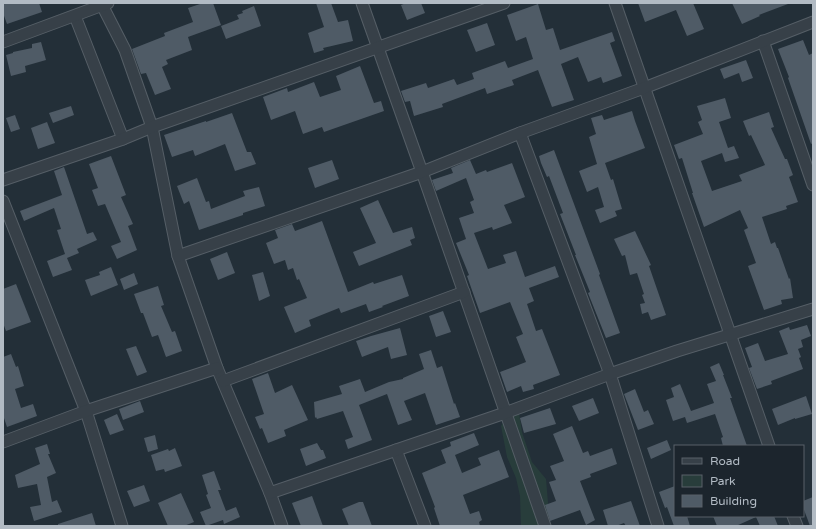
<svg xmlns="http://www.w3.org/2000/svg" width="816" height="529" viewBox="0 0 816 529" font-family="'Varela Round',sans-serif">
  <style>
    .green { fill: #283d3b }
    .building { fill: #4f5b66 }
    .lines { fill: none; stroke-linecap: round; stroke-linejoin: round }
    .minor-casing { stroke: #555e66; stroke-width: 13 }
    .minor { stroke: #374048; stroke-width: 11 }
  </style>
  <rect width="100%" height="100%" fill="#232f38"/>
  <!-- green -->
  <path class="green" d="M511,411L519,413L522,432L532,462L546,479L550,526H521L520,496L516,478L507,457L501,426Z"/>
  <!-- building -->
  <g class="building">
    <path d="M3,3H39L42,12L7,24L3,13Z"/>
    <path d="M203,3H213L221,25L188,37L192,50L166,60L168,64L162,67L171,89L155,95L146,73L141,74L132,49L165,36L164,33L193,22L188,8Z"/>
    <path d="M316,3H331L338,22L348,20L353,41L323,48L324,50L314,53L308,33L324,27Z"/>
    <path d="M406,3H421L425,13L407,20L401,5Z"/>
    <path d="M638,3H693L704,29L687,36L676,10L645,22Z"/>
    <path d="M732,3H788V4L759,15L760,16L742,24Z"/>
    <path d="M538,4L546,30L553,28L560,50L612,32L615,41L610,43L622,76L603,83L601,77L588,82L578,57L561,64L574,100L552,107L538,70L512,80L514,85L487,94L485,88L442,104L443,107L414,116L410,101L405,102L401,91L426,83L428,88L454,79L457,85L474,79L472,73L505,61L508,68L533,59L526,37L516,41L507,15Z"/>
    <path d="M254,6L261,26L226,39L221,26L239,19L237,15L243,13L242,11Z"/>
    <path d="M487,23L495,45L476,52L467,30Z"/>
    <path d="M803,40L809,55L813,53V143L811,144L788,78L789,77L778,49Z"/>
    <path d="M41,42L46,60L25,66L26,72L11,76L6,55L13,53V52L32,48V44Z"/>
    <path d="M746,60L753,78L742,82L739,73L724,79L720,69Z"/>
    <path d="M360,66L374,103L381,101L384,111L324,132L322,127L303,134L295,111L271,120L263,97L287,88L288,92L314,82L320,97L341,90L336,76Z"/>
    <path d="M725,98L731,118L719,122L728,148L734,146L739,158L725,162L722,153L701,161L712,191L742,181L739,175L765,165L751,135L749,136L743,121L769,112L774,127L771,128L785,159H787L793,175L789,177L798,202L786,206L787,209L762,217L771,244L775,242L777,248H778L789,279L790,278L793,298L781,300L782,304L764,310L748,266L756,263L744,230L748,228L740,210L704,227L692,193H693L682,158L679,159L674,145L703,134L698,122L702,120L697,106Z"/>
    <path d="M71,106L74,115L53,123L49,113Z"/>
    <path d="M632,111L635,121L645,148L605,163L611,180L613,179L622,209L615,211L617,216L600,223L595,210L604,207L598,187L587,192L579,171L597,164L589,137L596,134L591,118L602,115L604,120Z"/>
    <path d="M232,113L247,152H251L256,164L235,171L225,144L195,156L193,150L172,157L164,135L206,121V122Z"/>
    <path d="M15,115L20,129L11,132L6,118Z"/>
    <path d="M47,122L55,143L38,149L31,128Z"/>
    <path d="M554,150L600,274L599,275L620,333L606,338L588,293L590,292L575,255H576L560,214L563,213L549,176L547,177L541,163L539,156Z"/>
    <path d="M111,156L126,195L121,197L133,224L128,226L137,250L117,259L111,246L121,242L105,204L98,206L92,190L98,188L89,164Z"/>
    <path d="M332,160L339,179L315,188L308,168Z"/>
    <path d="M470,160L476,174L486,170L487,172L512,163L525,197L504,205L512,223L493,230L492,227L474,233L488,269L506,263L503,255L516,251L525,277L555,266L559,277L529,288L534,301L527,304L536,331L542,329L560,375L533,385L534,389L523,392L521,386L507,392L500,372L526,362L516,337L523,334L510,302L480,313L467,276L469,275L456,243L466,239L459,218L474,213L470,202L474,200L466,178L436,191L432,180L453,173L451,168Z"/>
    <path d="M64,167L87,234L93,232L97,240L77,249L79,253L67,258L72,270L53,277L47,261L65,254L57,230L61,229L54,208L24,221L20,211L62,195L54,171Z"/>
    <path d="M197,178L206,202L209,201L211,209L245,196L243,191L259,187L265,206L243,213V215L199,230L189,201L184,204L177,186Z"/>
    <path d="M378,200L393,233L412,227L415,238L410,240L412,245L359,266L353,252L376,243L360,208Z"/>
    <path d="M322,221L348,292L373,282L374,284L402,275L409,296L382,306L383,307L369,312L366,304L341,313L339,308L309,320L311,326L295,333L284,307L307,298L299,279L297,280L293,268L288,270L285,260L274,264L266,243L278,238L275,230L292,224L295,231Z"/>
    <path d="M635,231L651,265L649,266L666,315L651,320L648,312L642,314L640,304L645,303L642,295L644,294L637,273L630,275L625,255L622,256L614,239Z"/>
    <path d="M227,252L235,273L218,280L210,259Z"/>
    <path d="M111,267L118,285L91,296L85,280L100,275L99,272Z"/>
    <path d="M263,272L270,296L259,301L252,275Z"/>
    <path d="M134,273L138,284L124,290L120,279Z"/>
    <path d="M16,284L31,322L6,331L3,323V289Z"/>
    <path d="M158,286L164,305L161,306L172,332L175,331L182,351L166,357L158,335L152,337L143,313H141L134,294Z"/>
    <path d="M443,311L451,332L436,337L429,316Z"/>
    <path d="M807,325L811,336L801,340L803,347L798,349L801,357L799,358L803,369L771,381L772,384L757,389L749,368L752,367L745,348L758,343L765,361L788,354L779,331L789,327L790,330Z"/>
    <path d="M400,328L407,355L391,359L388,347L362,357L356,341L371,336Z"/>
    <path d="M136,346L147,372L137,376L126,349Z"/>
    <path d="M431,350L437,368L442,366L454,404L455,403L460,417L436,425L425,393L404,401L412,420L398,425L387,394L359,405L372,440L348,449L345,440L353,437L343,411L317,419L316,417L315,418L314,402L342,394L339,386L360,379L365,392L389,382L403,379V378L424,369L419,354Z"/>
    <path d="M11,354L16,367L18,366L24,386L15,389L21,408L33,404L37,416L7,427L3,415V357Z"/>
    <path d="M719,363L724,375H723L732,398H730L747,446H723L721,438L723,437L715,414L687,423L685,417L673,421L666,400L674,397L671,388L680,384L691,411L714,403L707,384L716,381L710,367Z"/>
    <path d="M268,373L275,393L292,385L308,420L284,430L286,436L268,443L262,428L260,429L255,417L264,414L252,379Z"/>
    <path d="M635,389L644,412L648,410L654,424L638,430L624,394Z"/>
    <path d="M806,396L812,414L795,419V418L778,425L772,409Z"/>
    <path d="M593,398L599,413L579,421L572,406Z"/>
    <path d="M140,401L144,412L123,420L119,409Z"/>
    <path d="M550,408L556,424L524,433L520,418Z"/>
    <path d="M117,414L124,430L110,435L104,420Z"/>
    <path d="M572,426L583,453L588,451L590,456L612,448L617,464L590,474L591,477L580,481L595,520L586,525L580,510L550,521L545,505L556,501L549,482L556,480L550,466L564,461L553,434Z"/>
    <path d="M474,433L479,445L455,455L462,473L481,465L478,458L499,450L509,477L463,495L470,514L479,511L482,520L479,522L480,526H440L434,508L435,507L422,473L446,463L441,450L451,446L450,442Z"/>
    <path d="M155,435L158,449L148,452L144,438Z"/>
    <path d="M667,440L671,450L651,459L647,448Z"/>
    <path d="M317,443L321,450H323L326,458L306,466L300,449Z"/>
    <path d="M47,444L50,454H48L56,473L47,477L52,502L57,500L62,512L34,521L30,507L41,505L37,484L18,488L15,475L40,464L35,448Z"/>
    <path d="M175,448L182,466L165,472L164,469L156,471L151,455L168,449L169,451Z"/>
    <path d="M214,471L221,490H218L226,511L236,507L240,517L224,524L223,520L206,526L200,512L211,508L206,495L208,494L202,475Z"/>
    <path d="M144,485L150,501L134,507L127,491Z"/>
    <path d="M675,486V516H687L690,526H674L667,507L665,508L659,492Z"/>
    <path d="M181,493L194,522L184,526H168L158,503Z"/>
    <path d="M312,496L323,526H301L292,503Z"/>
    <path d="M813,497V526H810L803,507V501Z"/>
    <path d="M631,501L640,526H626L624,523L616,526H608L603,510Z"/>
    <path d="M359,502H363L372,526H349L342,509Z"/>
    <path d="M92,513L96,526H58V524Z"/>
    <path d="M713,516H774L778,526H760L756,517L736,526H717Z"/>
  </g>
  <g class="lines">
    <!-- minor casing -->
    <g class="minor-casing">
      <g id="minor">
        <path d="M101,3L125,50L152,127L178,256L217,368L270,493L282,526"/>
        <path d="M362,3L422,172L545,526"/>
        <path d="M615,3L769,446"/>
        <path d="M75,16L123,139"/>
        <path d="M763,41L813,185"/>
        <path d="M3,42L108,3"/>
        <path d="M520,133L610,374L658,526"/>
        <path d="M3,180L123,139L152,127L504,3"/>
        <path d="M3,201L86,411L122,526"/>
        <path d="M178,256L422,172L520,133L644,88L813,22"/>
        <path d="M223,381L464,292"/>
        <path d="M3,442L86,411L217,368"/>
        <path d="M396,450L425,526"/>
        <path d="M270,493L505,413L610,374L677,351L813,309"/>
        <path d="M793,516L797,526"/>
      </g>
    </g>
    <!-- minor -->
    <use href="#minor" class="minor"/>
  </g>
  <!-- border -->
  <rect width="816" height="529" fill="none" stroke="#b2bbc4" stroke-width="8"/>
  <!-- legend -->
  <rect x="674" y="445" width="130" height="72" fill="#1c252d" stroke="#586169"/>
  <rect x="682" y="458" width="20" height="6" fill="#374048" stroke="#586169"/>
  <text x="710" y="465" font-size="12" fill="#b2bbc4">Road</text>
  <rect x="682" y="475" width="20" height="12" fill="#283d3b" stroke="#586169"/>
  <text x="710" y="485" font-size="12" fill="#b2bbc4">Park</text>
  <rect x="682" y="495" width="20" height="12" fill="#4f5b66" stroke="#586169"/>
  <text x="710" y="505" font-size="12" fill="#b2bbc4">Building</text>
</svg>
